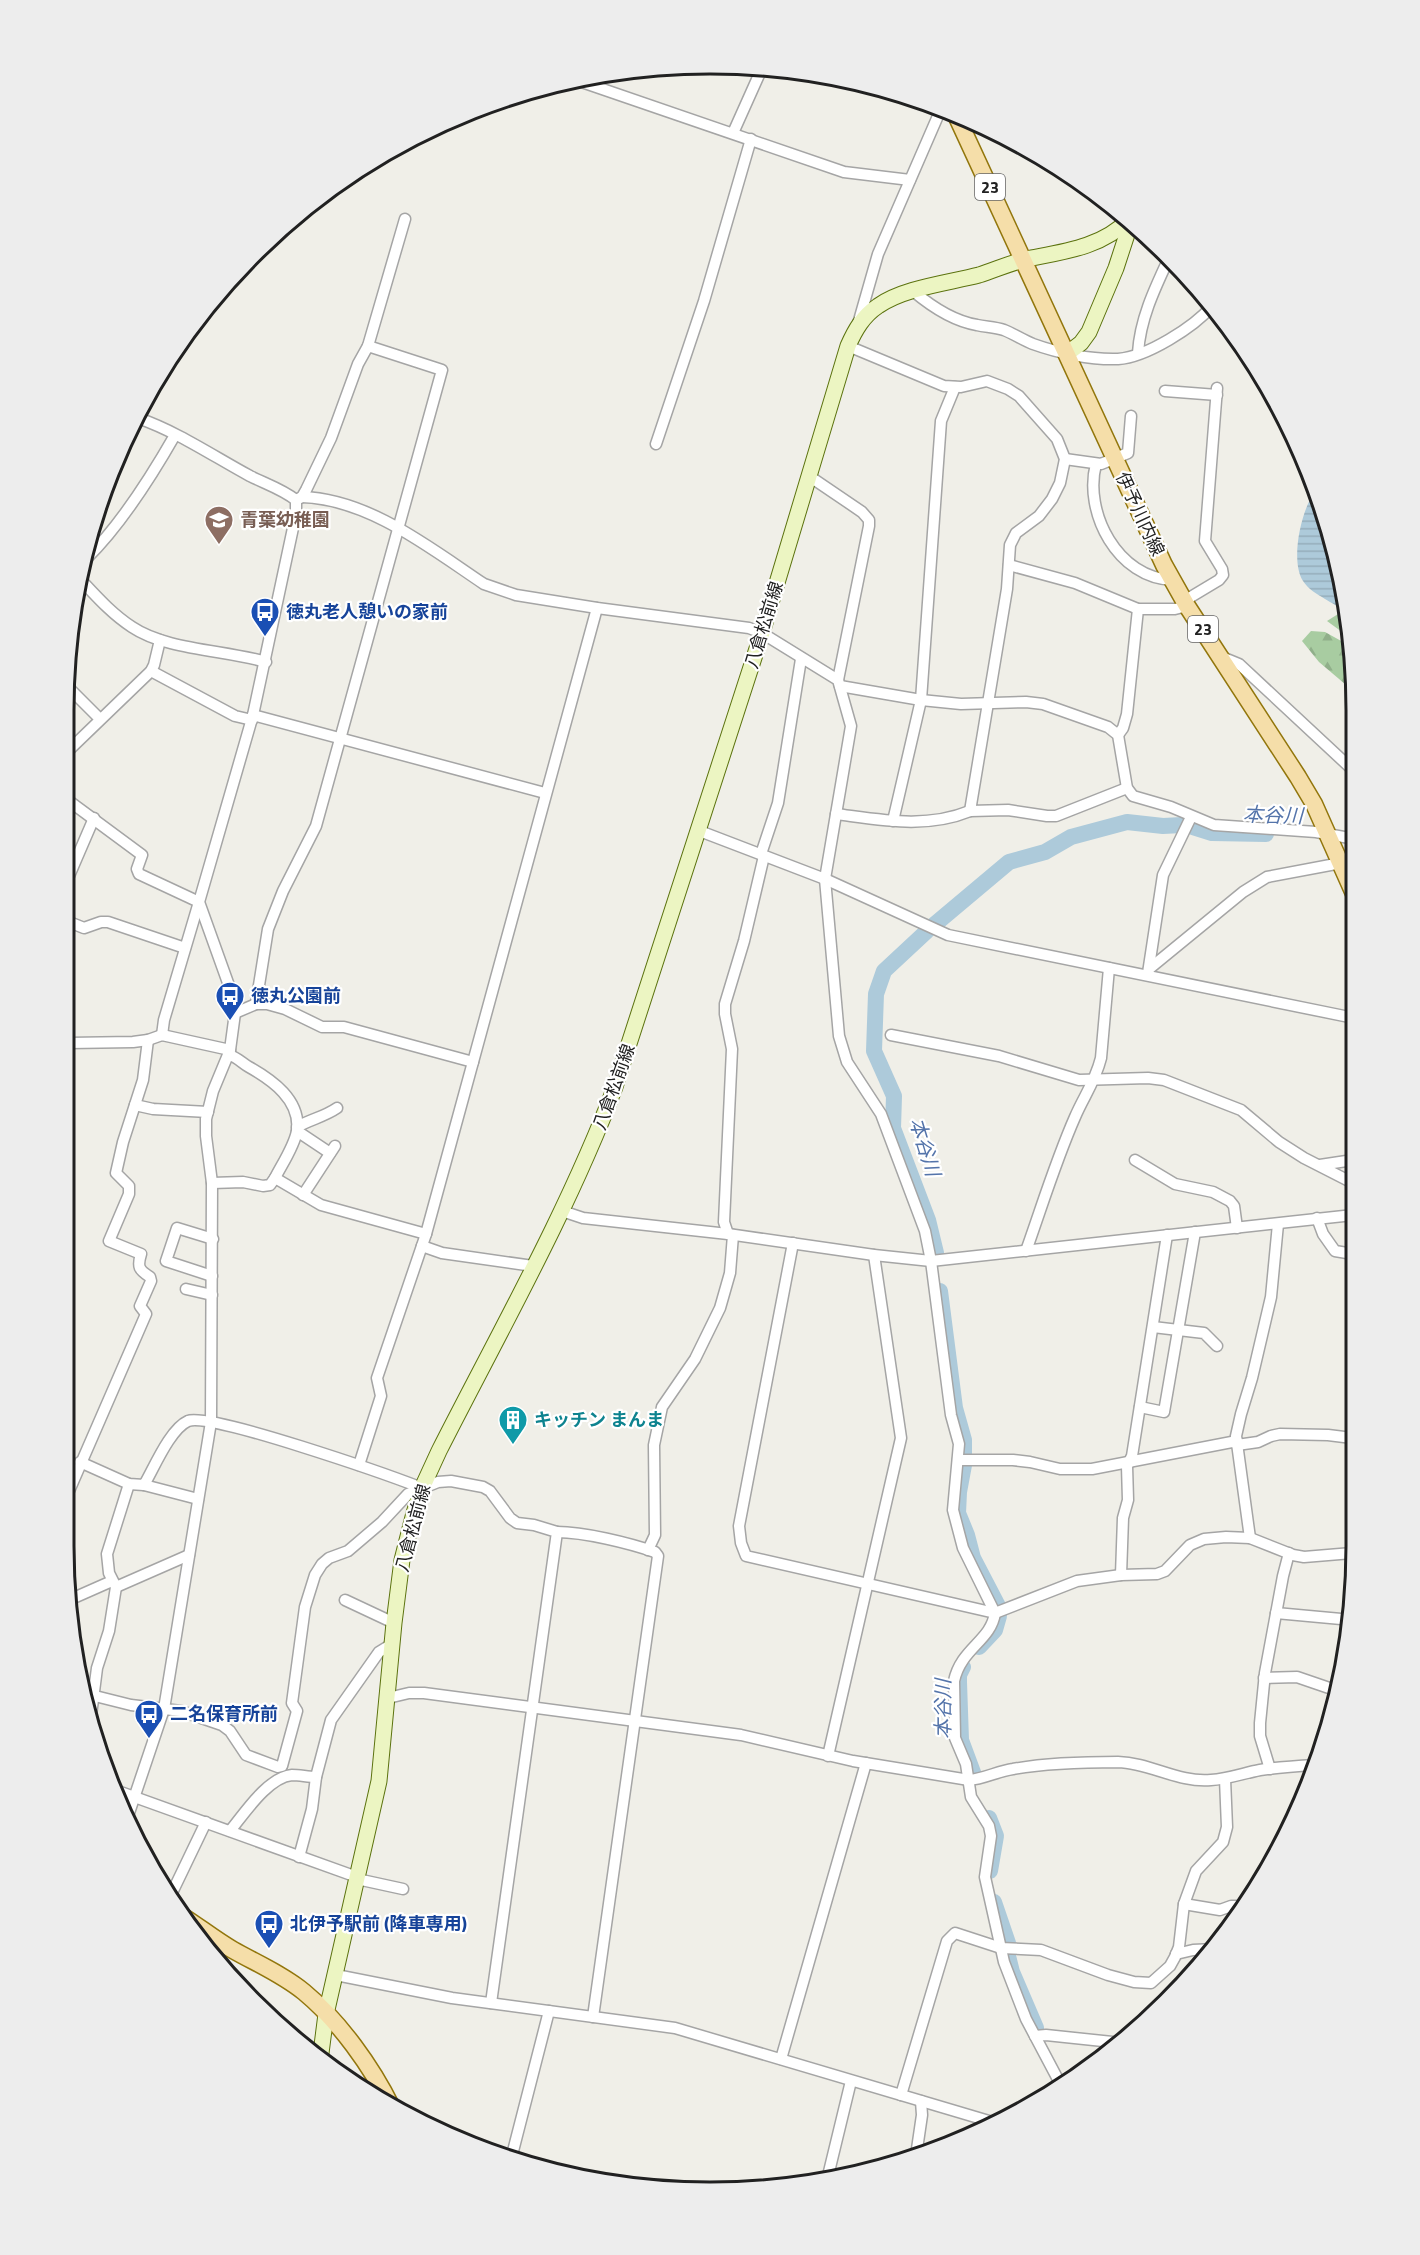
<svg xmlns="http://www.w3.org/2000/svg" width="1420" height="2255" viewBox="0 0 1420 2255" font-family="'Titillium Web','Noto Sans JP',sans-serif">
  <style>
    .forest { fill: url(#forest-firs) }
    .water { fill: url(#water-rules) }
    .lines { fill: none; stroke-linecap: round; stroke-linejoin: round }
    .river { stroke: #adcada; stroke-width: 16 }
    .street-casing { stroke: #a5a5a5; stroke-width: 13 }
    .secondary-casing { stroke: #5b720e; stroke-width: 17 }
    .primary-casing { stroke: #92760c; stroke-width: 19 }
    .street { stroke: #fff; stroke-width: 10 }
    .secondary { stroke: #ecf5c2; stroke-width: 15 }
    .primary { stroke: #f5dea9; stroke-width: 16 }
    .labels { text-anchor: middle; stroke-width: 4.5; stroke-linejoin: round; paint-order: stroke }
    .shield { fill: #fff; stroke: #646464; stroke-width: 1.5 }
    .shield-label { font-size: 16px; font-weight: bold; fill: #212121 }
    .street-label { font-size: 18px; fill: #212121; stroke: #fff }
    .education-label { font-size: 18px; font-weight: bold; fill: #785e54; stroke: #fff; text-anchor: start }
    .transit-label { font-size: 18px; font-weight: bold; fill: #164399; stroke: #fff; text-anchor: start }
    .culture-label { font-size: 18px; font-weight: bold; fill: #0d838f; stroke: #fff; text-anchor: start }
    .water-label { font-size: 20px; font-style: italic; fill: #5474aa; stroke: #fff }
    .rim { fill: none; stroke: #212121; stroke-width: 3 }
  </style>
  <defs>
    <pattern id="forest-firs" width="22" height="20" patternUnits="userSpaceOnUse" patternTransform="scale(1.5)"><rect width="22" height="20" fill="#a8cca1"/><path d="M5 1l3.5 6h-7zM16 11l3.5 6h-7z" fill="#90af8a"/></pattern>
    <pattern id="water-rules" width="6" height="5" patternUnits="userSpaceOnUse" patternTransform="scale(1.5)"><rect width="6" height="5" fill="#adcada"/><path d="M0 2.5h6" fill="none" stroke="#95adbb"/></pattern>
  </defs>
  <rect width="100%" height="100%" fill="#f0efe8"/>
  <!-- forest -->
  <g class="forest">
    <path d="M1346,609L1349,631L1342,632L1327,621Z"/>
    <path d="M1311,631L1325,632L1352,647L1356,667L1355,691L1352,690L1319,662L1302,641Z"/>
  </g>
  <!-- water -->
  <path class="water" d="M1314,493L1335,542L1346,608C1337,607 1332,603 1325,599C1317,594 1308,589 1303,581C1290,561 1301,511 1314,493Z"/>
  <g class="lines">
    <!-- river -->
    <g class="river">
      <path d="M1193,827L1212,833L1266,834"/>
      <path d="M934,925L1009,862L1045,852L1071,837L1127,822L1163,826L1182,825"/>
      <path d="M927,931L884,971L876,994L874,1051L894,1096L893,1128L928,1220L936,1253"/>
      <path d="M940,1291L955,1408L964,1440V1456"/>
      <path d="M964,1465L959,1492L958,1513L967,1535L973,1558L998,1606"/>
      <path d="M979,1647L995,1630L999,1616"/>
      <path d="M963,1667L959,1675V1682L961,1740L974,1775"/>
      <path d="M989,1818L996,1836L990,1871"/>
      <path d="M994,1902L1008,1943"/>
      <path d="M1008,1956L1012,1972L1036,2028"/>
    </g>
    <!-- street casing -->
    <g class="street-casing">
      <g id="street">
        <path d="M576,80L844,172L910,180"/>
        <path d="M733,133L763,66"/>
        <path d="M913,291C932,307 953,321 977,325C986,327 995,327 1004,330C1014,334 1023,340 1033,344C1058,353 1091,360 1118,359C1147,357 1194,327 1212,306"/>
        <path d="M858,324L878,254L941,109"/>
        <path d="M368,346L405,219"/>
        <path d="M848,346L944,386L961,387L987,381L1008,389L1019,396L1057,439L1065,459L1060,483L1052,499L1039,516L1016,533L1010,545L1007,589L970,811L1008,810L1047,816H1056L1127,788"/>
        <path d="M1138,353C1140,319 1155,288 1169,258"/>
        <path d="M1165,391L1217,395"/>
        <path d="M656,444L704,301L751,139"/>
        <path d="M1065,459L1101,464L1128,453L1131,416"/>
        <path d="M1096,464C1083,512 1118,579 1173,580"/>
        <path d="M809,476L862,512L869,520V526L838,680"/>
        <path d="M302,497C369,499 430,548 484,584L516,595L597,608L749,628L762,633L838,680L851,726L825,879L839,1036L847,1062L881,1114L925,1231L931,1261L951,1415L959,1444L953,1510L963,1548L995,1613C991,1641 961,1648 954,1681L955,1738L966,1764L971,1797L989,1826L991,1836L985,1877L1004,1962L1026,2019L1062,2087"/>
        <path d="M86,559C121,525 151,477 175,435"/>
        <path d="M1009,565L1075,583L1138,609H1175L1187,606"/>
        <path d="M81,580C97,597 112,614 132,627C166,650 225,650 266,662"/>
        <path d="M1184,601L1219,580L1223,575L1222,569L1205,541L1217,388"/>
        <path d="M1222,657L1239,664L1355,772"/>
        <path d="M151,671L235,716L252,720"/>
        <path d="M840,686L921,700L961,704L1026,702L1043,704L1108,727L1118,735L1127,788L1133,796L1171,807L1214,825L1316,832L1355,839"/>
        <path d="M69,688L100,719"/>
        <path d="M253,715L545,793"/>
        <path d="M1118,735L1123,728L1127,714L1138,609"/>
        <path d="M69,750L151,671L154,665L160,640"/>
        <path d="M69,801L142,855L137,869L139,874L199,902L164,1020L162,1035"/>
        <path d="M836,814C882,820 926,829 970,811"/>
        <path d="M893,821L921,700L941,421L955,387"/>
        <path d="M697,830L825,879L948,935L1354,1018"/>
        <path d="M761,854L778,803L801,659"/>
        <path d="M69,876L94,818"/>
        <path d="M69,922L84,928L101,922H108L185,948"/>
        <path d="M1149,969L1243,892L1267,877L1341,863"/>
        <path d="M1148,973L1163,875L1191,817"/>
        <path d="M256,1004L268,929L283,891L316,826L442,370L368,346L358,364L331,438L306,490L302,497L296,500"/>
        <path d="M235,1013L256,1004H267L285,1009L322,1027H344L473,1062"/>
        <path d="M891,1035L999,1056L1079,1080L1148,1078L1164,1080L1241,1110L1279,1142L1304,1158L1353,1183"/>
        <path d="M69,1043L133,1042L148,1040L162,1035L230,1050"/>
        <path d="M229,1055C237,1057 242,1063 249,1067C272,1080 301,1100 297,1131C294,1147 282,1164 275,1178"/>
        <path d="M135,1105L153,1109L208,1112"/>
        <path d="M297,1127C311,1119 324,1117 337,1108"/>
        <path d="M297,1131L330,1153"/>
        <path d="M1135,1160L1175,1184L1213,1192L1230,1201L1234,1206L1237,1228"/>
        <path d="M1320,1165L1353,1160"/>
        <path d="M212,1183L243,1182L263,1186L270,1185L275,1178L321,1205L426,1234"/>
        <path d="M303,1195L335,1146"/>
        <path d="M562,1211L583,1218L728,1234L874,1255L931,1261L1353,1215"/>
        <path d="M1317,1218L1323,1234L1335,1251L1353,1254"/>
        <path d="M728,1234L724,1222L732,1049L725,1014V1004L744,941L764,856"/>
        <path d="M793,1243L739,1526L741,1543L746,1556L995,1613L1077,1581L1121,1575L1157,1574L1165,1571L1190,1545L1204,1539L1226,1537L1250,1538L1293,1555L1304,1557L1352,1553"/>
        <path d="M422,1246L442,1253L533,1266"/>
        <path d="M1026,1251C1042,1206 1056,1160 1075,1117C1084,1096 1095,1082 1101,1058L1109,968"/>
        <path d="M212,1276L166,1261L177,1228L213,1239"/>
        <path d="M186,1289L212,1295"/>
        <path d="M1153,1327L1204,1333L1217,1346"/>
        <path d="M1140,1407L1164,1412L1195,1232"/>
        <path d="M1237,1445L1258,1442L1271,1436L1280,1434L1328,1435L1352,1438"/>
        <path d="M958,1460H1013L1030,1462L1060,1469H1092L1237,1441"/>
        <path d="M80,1462L129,1484L144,1485C154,1468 170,1429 188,1421C210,1412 391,1476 422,1488"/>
        <path d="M359,1465L381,1396L377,1378L426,1234L597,608"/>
        <path d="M144,1485L198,1499"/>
        <path d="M69,1491L146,1314L140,1306L151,1281L150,1277C139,1270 137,1267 141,1254L109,1241L129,1194V1186L116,1173L123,1142L143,1080L148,1040"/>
        <path d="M557,1532C584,1532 629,1543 655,1552L658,1556L593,2017"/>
        <path d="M1250,1538L1236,1436L1241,1414L1252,1378L1271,1297L1278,1224"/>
        <path d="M648,1550L655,1535L654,1445L662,1407L695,1359L720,1308L730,1273L733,1235"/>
        <path d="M1121,1575L1123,1518L1128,1500L1127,1466L1132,1456L1167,1235"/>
        <path d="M116,1587L189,1555"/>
        <path d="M69,1600L112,1581"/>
        <path d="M345,1600L394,1623"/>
        <path d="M1276,1613L1352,1620"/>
        <path d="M1264,1678L1297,1677L1335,1690"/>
        <path d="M83,1693L131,1705L181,1711L222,1725L230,1731L246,1755L278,1767L282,1766L297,1711L292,1703L305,1607L315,1575L322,1564L329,1558L348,1551L382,1522L408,1494L438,1482L451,1481L483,1487L490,1491L510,1518L517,1523L534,1525L557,1532L491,2003"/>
        <path d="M388,1698L409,1693H424L741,1735L853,1761L969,1780C984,1779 998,1771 1013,1769C1046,1763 1084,1762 1118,1762C1151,1763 1178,1783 1211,1780C1228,1779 1244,1773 1260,1770C1279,1767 1297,1766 1315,1765"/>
        <path d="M90,1723L97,1668L109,1631L116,1587L109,1573L107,1554L129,1484"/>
        <path d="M828,1756L901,1438L874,1255"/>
        <path d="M1270,1769L1260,1736V1723L1265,1673L1283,1576L1289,1553"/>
        <path d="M115,1790L357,1877"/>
        <path d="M128,1816L164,1709L211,1422L212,1183L206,1136V1119L213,1091L230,1050L235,1013L232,994L199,902L253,715L296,514V500C282,489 266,484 250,476C213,456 178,432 138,418"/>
        <path d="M230,1831C244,1814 268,1777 292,1775C300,1775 308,1777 316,1777"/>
        <path d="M299,1857L312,1809L316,1777L331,1720L379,1652L392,1644"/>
        <path d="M357,1879L403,1889"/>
        <path d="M169,1899L206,1822"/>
        <path d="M1184,1904L1220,1910L1231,1906H1242"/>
        <path d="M1176,1954L1193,1950L1214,1949"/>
        <path d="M336,1975L452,1998L675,2028L999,2124"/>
        <path d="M1035,2036L1046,2035L1122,2043"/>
        <path d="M781,2059L866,1763"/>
        <path d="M901,2095L947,1941L955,1933L1001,1948L1041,1950L1108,1975L1134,1982L1151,1983L1170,1966L1175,1957L1179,1947L1184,1904L1196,1871L1223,1842L1227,1827L1225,1779"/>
        <path d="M920,2154L917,2149L922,2115L921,2101"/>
        <path d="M511,2159L549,2011"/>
        <path d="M827,2180L851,2081"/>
      </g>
    </g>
    <!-- secondary casing -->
    <g class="secondary-casing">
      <g id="secondary">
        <path d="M1068,353L1081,343L1089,332L1116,268L1131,222"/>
        <path d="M320,2061L326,2014L379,1781L394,1623L402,1560L414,1513L422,1488L439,1451C500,1331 567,1213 615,1087L762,633L848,346C855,330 863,316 878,306C903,288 948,283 979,275C995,270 1010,263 1027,259C1062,252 1103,247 1128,220"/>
      </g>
    </g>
    <!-- primary casing -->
    <g class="primary-casing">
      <g id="primary">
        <path d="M956,115L1164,565L1187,606L1298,777L1314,804L1355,896"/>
        <path d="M179,1914C197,1925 214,1939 233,1950C256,1963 282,1974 304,1992C339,2021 372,2067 392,2108"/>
      </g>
    </g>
    <!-- street -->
    <use href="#street" class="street"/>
    <!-- secondary -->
    <use href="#secondary" class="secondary"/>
    <!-- primary -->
    <use href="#primary" class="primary"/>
  </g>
  <!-- icons -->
  <defs>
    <g id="school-pin" transform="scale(1.5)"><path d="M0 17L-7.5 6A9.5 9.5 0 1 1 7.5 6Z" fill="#8d6e63" stroke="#fff"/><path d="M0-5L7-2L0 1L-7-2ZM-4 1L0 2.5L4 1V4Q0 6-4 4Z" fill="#fff"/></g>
    <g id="bus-pin" transform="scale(1.5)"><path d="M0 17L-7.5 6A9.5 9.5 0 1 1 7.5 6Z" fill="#1a4fb4" stroke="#fff"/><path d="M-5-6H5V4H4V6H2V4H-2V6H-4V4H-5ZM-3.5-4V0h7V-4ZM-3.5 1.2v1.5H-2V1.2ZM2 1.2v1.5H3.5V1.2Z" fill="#fff"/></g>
    <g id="building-pin" transform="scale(1.5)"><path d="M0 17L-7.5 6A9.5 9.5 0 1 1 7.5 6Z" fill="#0f9aa8" stroke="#fff"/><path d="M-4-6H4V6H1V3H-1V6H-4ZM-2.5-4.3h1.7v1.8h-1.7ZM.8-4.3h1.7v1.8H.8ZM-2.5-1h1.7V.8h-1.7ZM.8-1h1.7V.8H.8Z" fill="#fff"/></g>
  </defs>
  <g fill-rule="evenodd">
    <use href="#school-pin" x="219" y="520"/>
    <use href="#bus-pin" x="265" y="612"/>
    <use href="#bus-pin" x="230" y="996"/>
    <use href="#building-pin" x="513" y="1420"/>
    <use href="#bus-pin" x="149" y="1714"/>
    <use href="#bus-pin" x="269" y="1924"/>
  </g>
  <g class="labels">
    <!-- shield labels -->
    <g class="shield">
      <rect x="975" y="174" width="30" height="26" rx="4.5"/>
      <rect x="1188" y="616" width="30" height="26" rx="4.5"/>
    </g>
    <g class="shield-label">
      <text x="990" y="193">23</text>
      <text x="1203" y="635">23</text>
    </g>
    <!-- street labels -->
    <g class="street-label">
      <text transform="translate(1140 514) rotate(65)" y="6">伊予川内線</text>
      <text transform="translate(764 625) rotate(-73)" y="6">八倉松前線</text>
      <text transform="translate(614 1087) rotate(-70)" y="6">八倉松前線</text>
      <text transform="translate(413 1528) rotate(-75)" y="6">八倉松前線</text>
    </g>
    <!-- education labels -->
    <g class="education-label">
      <text x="240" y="526">青葉幼稚園</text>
    </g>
    <!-- transit labels -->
    <g class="transit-label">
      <text x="286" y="618">徳丸老人憩いの家前</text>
      <text x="251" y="1002">徳丸公園前</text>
      <text x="170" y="1720">二名保育所前</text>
      <text x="290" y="1930">北伊予駅前 (降車専用)</text>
    </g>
    <!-- culture labels -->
    <g class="culture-label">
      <text x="534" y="1426">キッチン まんま</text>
    </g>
    <!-- water labels -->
    <g class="water-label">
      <text transform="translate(1273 815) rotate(2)" y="7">本谷川</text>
      <text transform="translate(925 1147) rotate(73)" y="7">本谷川</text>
      <text transform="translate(943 1709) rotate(-90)" y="7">本谷川</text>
    </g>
  </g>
  <!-- crop -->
  <path d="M0 0H1420V2255H0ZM710 74H710A636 636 0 0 1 1346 710V1546A636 636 0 0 1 710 2182H710A636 636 0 0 1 74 1546V710A636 636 0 0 1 710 74Z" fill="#ededed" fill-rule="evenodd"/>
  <path class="rim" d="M710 74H710A636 636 0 0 1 1346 710V1546A636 636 0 0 1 710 2182H710A636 636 0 0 1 74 1546V710A636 636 0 0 1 710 74Z"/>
</svg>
